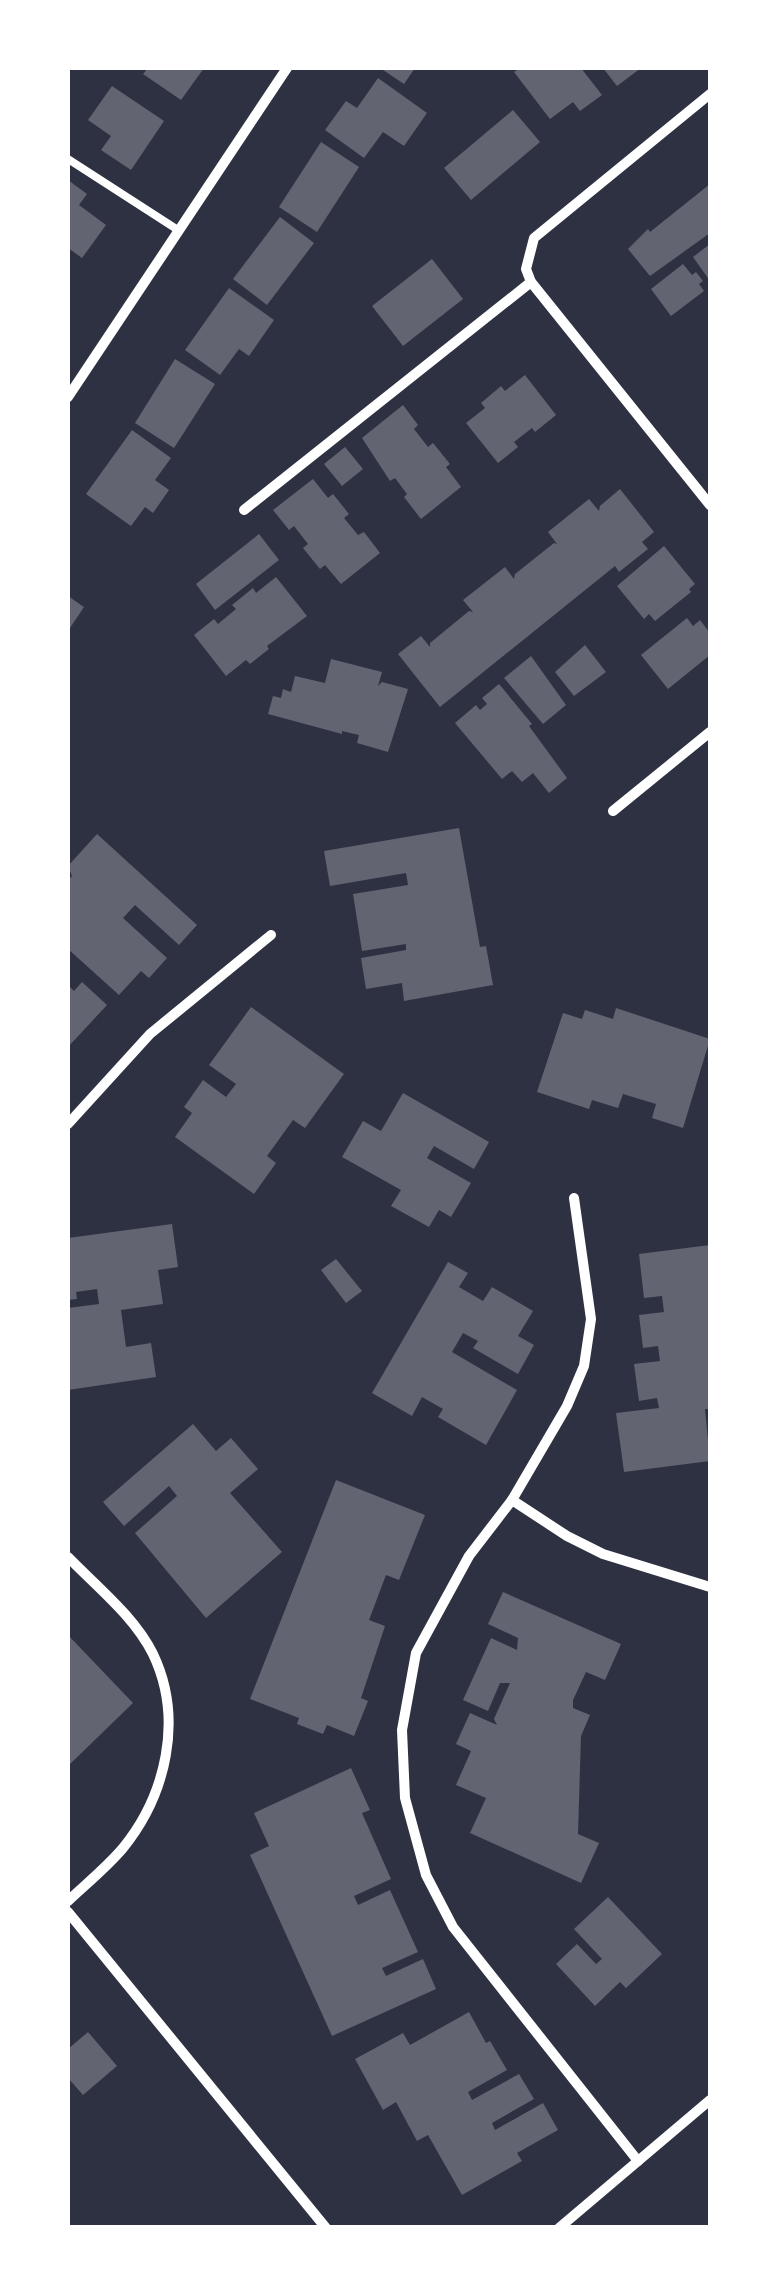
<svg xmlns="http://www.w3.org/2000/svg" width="778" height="2295" viewBox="0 0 778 2295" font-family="'Open Sans',sans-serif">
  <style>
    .building { fill: #626471 }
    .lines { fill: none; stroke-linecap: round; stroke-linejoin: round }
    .service { stroke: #fff; stroke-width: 8 }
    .minor { stroke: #fff; stroke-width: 10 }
  </style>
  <rect width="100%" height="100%" fill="#2d3142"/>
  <!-- building -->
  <g class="building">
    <path d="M148,68H204L181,100L143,74Z"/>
    <path d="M380,68H415L404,84Z"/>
    <path d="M520,68H581L602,95L580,111L573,102L550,119L514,72Z"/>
    <path d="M603,68H641L617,86Z"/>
    <path d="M378,78L427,113L404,146L383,132L364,158L325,130L346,101L357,108Z"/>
    <path d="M112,86L164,121L131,170L101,150L111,136L88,120Z"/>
    <path d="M513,110L540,142L471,200L444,168Z"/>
    <path d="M321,142L359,167L317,232L279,207Z"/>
    <path d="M68,180L87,194L79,205L106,225L82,258L68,248Z"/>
    <path d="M710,184V233L650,276L628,249L648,229L650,232Z"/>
    <path d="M280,217L314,243L267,305L233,279Z"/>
    <path d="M710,244V281L693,257Z"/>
    <path d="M432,259L463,299L403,346L372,306Z"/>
    <path d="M683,264L692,275L696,272L703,281L699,284L704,291L671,316L651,289Z"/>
    <path d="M229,288L274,320L249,356L239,349L220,375L185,350Z"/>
    <path d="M175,359L215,384L174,448L135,423Z"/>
    <path d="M525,375L556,415L535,432L532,428L514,442L518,447L498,463L466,423L485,408L481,403L501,386L505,391Z"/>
    <path d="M403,405L418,425L414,429L428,447L433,443L450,464L446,467L461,487L421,519L404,497L407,494L395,478L390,481L362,438Z"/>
    <path d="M132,430L171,458L155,480L169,490L153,513L145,507L131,526L86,494Z"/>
    <path d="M345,447L363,469L342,486L324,464Z"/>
    <path d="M313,479L328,498L333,494L349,514L344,518L358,535L364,532L380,553L341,584L325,565L320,569L303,548L308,544L294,526L289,530L273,510Z"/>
    <path d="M620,489L654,532L642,542L648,549L619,572L615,566L440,707L398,654L421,636L430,647V643L469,611L473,612L463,600L505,567L514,579L515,574L554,543L557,544L548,532L589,499L599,511L600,506Z"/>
    <path d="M259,534L279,560L215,610L196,584Z"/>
    <path d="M664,546L695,584L689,589L691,592L655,621L649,614L644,619L617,586Z"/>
    <path d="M276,577L307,616L267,646L269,649L250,664L246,660L226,676L194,635L214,619L218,624L236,609L232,605L253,588L256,593Z"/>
    <path d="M68,596L84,607L68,631Z"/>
    <path d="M687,618L693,626L700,620L710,633V655L668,689L641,655Z"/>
    <path d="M585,645L606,672L574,696L555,672Z"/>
    <path d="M531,656L566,705L543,724L504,678Z"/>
    <path d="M331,659L382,672L378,686L382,682L408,689L388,752L357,743L359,735L342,731V734L268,714L273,696L281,698L283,689L291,692L295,676L325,683Z"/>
    <path d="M499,684L532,724L529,726L567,778L549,793L533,773L522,782L512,771L502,779L455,723L476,705L480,710L487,704L482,698Z"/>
    <path d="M459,828L480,947L486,946L493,985L404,1001L402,983L366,989L361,958L406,950V944L362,951L353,894L408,885L406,873L330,886L324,851Z"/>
    <path d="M97,834L197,925L179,945L135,905L123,918L167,958L149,978L141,971L119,995L68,949V881L72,876L68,866Z"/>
    <path d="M82,982L107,1005L68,1047V985L74,991Z"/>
    <path d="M251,1007L344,1074L305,1128L293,1120L267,1156L276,1163L254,1194L175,1137L192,1113L184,1107L203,1080L226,1097L236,1084L209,1065Z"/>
    <path d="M616,1008L710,1039L683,1128L652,1118L656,1104L623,1094L618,1108L592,1100L589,1109L537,1092L563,1013L582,1019L585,1010L613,1019Z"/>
    <path d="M403,1093L489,1142L474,1169L434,1146L427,1158L471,1183L451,1217L439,1210L429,1227L391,1206L401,1190L342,1157L363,1121L381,1131Z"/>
    <path d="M172,1224L178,1267L158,1270L163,1304L121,1310L126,1347L151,1343L156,1377L68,1390V1308L99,1304L97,1289L76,1292L77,1299L68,1300V1238Z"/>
    <path d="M710,1245V1409H705L710,1461L624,1472L616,1413L659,1408L657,1398L639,1401L634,1364L660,1361L658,1346L643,1348L639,1315L664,1312L662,1296L644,1298L639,1254Z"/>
    <path d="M336,1259L362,1291L346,1303L321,1270Z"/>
    <path d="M448,1262L468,1273L459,1287L483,1301L492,1287L533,1311L518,1336L534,1345L518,1374L473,1348L478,1341L463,1333L452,1352L517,1390L486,1445L438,1417L443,1409L422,1397L412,1416L372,1393Z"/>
    <path d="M193,1424L216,1451L231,1438L258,1469L230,1493L282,1552L206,1618L135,1533L177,1496L169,1486L124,1526L103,1502Z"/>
    <path d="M336,1480L425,1515L399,1580L386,1575L369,1620L385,1626L361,1698L368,1701L354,1736L327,1725L323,1734L297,1724L299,1718L250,1699Z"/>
    <path d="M503,1592L621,1644L605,1680L586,1672L573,1700V1708L590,1715L581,1736L578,1834L599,1843L581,1883L470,1833L486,1798L456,1785L471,1751L456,1744L470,1713L497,1725L494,1719L510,1683H500L488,1711L463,1700L491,1638L517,1650L518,1638L488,1624Z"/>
    <path d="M68,1635L133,1703L68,1766Z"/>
    <path d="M351,1768L370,1810L362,1813L391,1879L354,1896L358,1905L390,1890L418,1952L382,1968L386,1976L423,1959L436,1989L332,2036L250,1855L269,1846L254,1813Z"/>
    <path d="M608,1897L662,1954L626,1988L620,1982L595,2006L556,1964L577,1944L596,1964L602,1959L574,1929Z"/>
    <path d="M469,2012L486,2043L490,2041L507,2070L468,2092L472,2100L519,2074L534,2099L492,2123L495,2130L543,2103L558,2130L517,2153L522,2161L462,2195L428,2135L417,2141L396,2102L383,2110L355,2059L403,2033L410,2045Z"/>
    <path d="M88,2032L117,2066L83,2095L68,2078V2049Z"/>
  </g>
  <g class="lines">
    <!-- service -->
    <path class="service" d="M68,159L178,230"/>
    <!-- minor -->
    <g class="minor">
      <path d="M710,94L534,238L526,269L531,282L710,505"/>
      <path d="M68,397L287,68"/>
      <path d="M244,510L531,282"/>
      <path d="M613,811L710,732"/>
      <path d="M68,1124L150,1034L271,935"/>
      <path d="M574,1198L591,1319L584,1366L567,1406L512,1500L469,1556L416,1653L402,1730L405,1798L426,1875L453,1927L638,2161"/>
      <path d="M512,1500L567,1536L603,1554L710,1587"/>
      <path d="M68,1557C97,1587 134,1616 153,1654C184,1719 166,1795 123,1848C107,1867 86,1884 68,1901"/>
      <path d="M68,1912L326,2228"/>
      <path d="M559,2228L710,2100"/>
    </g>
  </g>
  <!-- border -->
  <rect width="778" height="2295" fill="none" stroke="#ffffff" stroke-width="140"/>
</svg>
